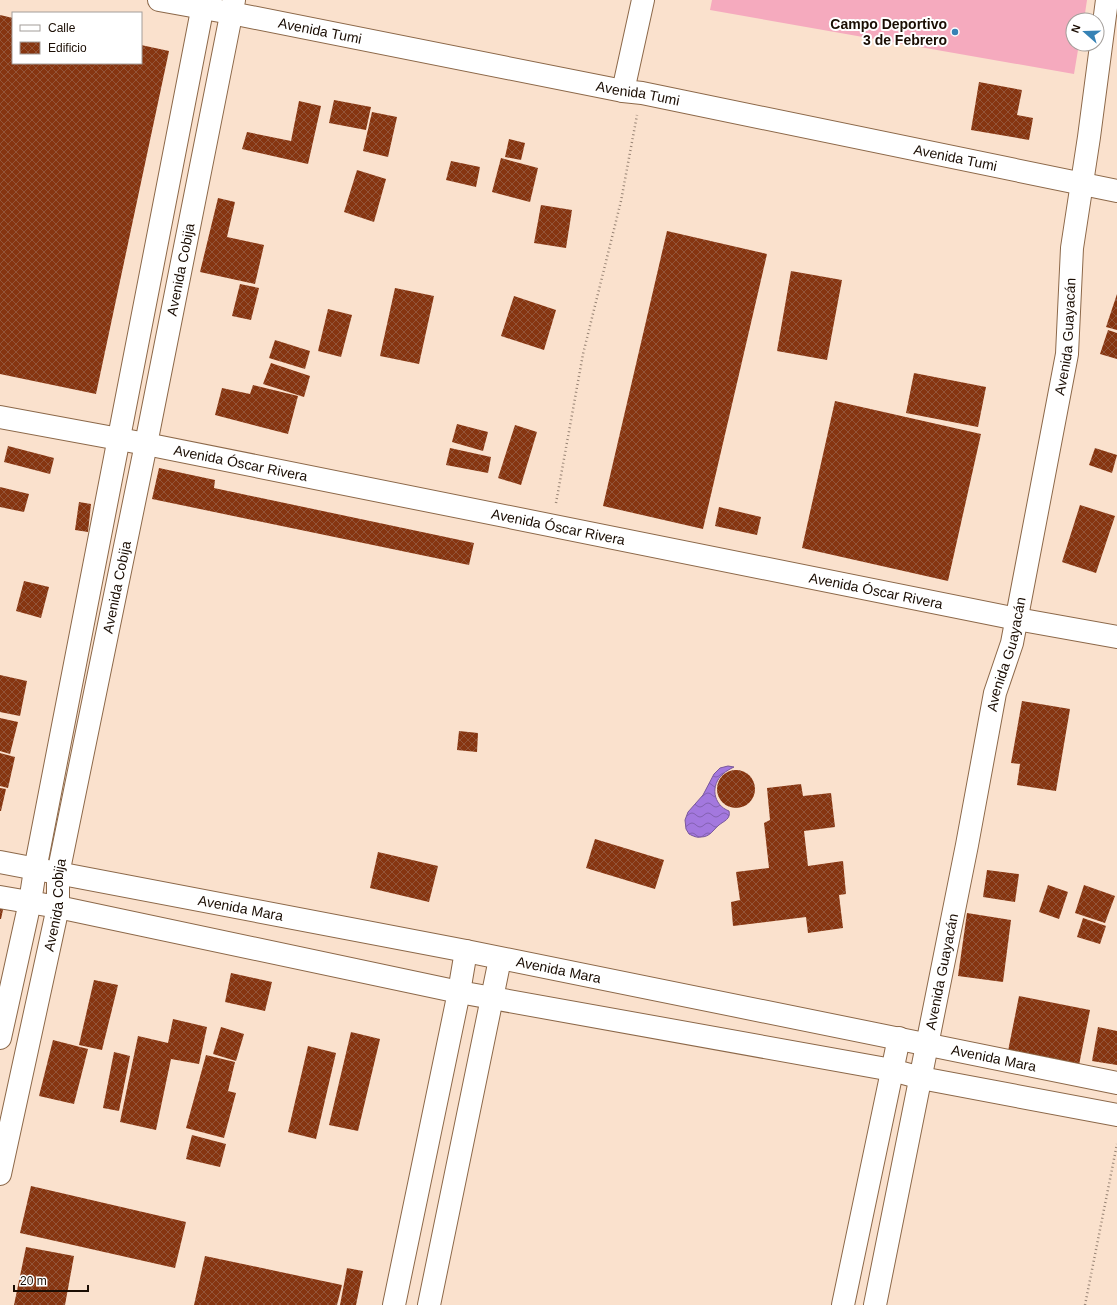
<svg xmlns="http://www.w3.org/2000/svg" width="1117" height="1305" viewBox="0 0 1117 1305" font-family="Helvetica,sans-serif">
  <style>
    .pitch { fill: #f5aabe }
    .water { fill: url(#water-waves); stroke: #7a589c }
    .building { fill: url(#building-cross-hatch) }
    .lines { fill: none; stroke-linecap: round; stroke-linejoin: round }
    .street-casing { stroke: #8c6849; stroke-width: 24 }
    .path { stroke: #978374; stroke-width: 2.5; stroke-dasharray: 1 3; stroke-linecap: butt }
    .street { stroke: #fff; stroke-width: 22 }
    .poi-dot { fill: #3682b5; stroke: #fff; stroke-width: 1.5 }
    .labels { text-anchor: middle; stroke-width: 4; stroke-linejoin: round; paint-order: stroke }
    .poi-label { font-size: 14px; font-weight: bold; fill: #1a0d03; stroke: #fff; text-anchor: end }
    .street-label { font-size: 14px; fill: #1a0d03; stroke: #fff }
  </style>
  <defs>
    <pattern id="water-waves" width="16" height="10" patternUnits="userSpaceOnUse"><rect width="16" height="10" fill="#a378de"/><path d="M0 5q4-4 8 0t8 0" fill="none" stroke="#8461b2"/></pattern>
    <pattern id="building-cross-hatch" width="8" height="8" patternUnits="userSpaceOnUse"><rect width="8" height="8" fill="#863510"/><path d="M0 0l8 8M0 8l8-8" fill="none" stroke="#935539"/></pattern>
  </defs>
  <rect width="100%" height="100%" fill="#fae1cd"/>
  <!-- pitch -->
  <path class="pitch" d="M712,0H1087L1084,20H1073V44H1079L1074,74L710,10Z"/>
  <!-- water -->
  <path class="water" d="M728,766L734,767C730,769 726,771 723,774C710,785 713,805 729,811C731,819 724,821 719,825C713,830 710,837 701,837C697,838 693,836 689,834L686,829L685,820L688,812L703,795L714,774L720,768Z"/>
  <!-- building -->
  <g class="building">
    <path d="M0,15L13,18V63H141V45L169,51L96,394L0,374Z"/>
    <path d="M979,82L1022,90L1017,115L1033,118L1029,140L971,130Z"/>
    <path d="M334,100L371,107L366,130L329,123Z"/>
    <path d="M299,101L321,106L308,164L242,149L247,132L291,141Z"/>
    <path d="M372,112L397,117L388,157L363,151Z"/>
    <path d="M509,139L525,143L521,160L505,157Z"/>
    <path d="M501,158L538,168L530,202L492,192Z"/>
    <path d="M451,161L480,167L476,187L446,180Z"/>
    <path d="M357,170L386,179L374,222L344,212Z"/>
    <path d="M218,198L235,202L227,237L264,245L255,284L200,272Z"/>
    <path d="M541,205L572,210L566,248L534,243Z"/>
    <path d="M667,231L767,254L703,529L603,506Z"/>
    <path d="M791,271L842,280L827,360L777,351Z"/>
    <path d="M240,284L259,288L251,320L232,316Z"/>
    <path d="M395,288L434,296L419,364L380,356Z"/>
    <path d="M1117,294V330L1106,327Z"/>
    <path d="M514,296L556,310L544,350L501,336Z"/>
    <path d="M328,309L352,315L341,357L318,351Z"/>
    <path d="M1108,330L1117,333V359L1100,354Z"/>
    <path d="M275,340L310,351L305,369L269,358Z"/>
    <path d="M271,363L310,376L304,397L263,384Z"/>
    <path d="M914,373L986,387L978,427L906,413Z"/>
    <path d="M253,385L298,396L288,434L215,415L222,388L250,394Z"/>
    <path d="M835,401L981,434L948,581L802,548Z"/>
    <path d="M457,424L488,432L483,451L452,442Z"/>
    <path d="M515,425L537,432L521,485L498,478Z"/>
    <path d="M8,446L54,458L50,474L4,462Z"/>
    <path d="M450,448L491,457L488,473L446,465Z"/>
    <path d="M1095,448L1117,455L1112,473L1089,465Z"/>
    <path d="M159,468L215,480L214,488L474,543L469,565L152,499Z"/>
    <path d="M0,487L29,494L24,512L0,507Z"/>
    <path d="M79,502L91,504L88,532L75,530Z"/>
    <path d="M1080,505L1115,516L1096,573L1062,562Z"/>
    <path d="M719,507L761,517L757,535L715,526Z"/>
    <path d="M24,581L49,587L41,618L16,611Z"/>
    <path d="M0,675L27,681L20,716L0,712Z"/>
    <path d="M1022,701L1070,709L1056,791L1017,785L1020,764L1011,763Z"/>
    <path d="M0,718L18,722L10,754L0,751Z"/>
    <path d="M459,731L478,733L477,752L457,750Z"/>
    <path d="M0,753L15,757L8,788L0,786Z"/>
    <circle cx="736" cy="789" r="19"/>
    <path d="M801,784L803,796L831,793L835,827L804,831L808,866L843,861L846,894L839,895L843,928L808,933L806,917L733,926L731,902L740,900L736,872L769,868L764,823L770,820L767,788Z"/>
    <path d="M0,788L6,789L1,811H0Z"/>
    <path d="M595,839L664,860L655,889L586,868Z"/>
    <path d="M378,852L438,866L429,902L370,888Z"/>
    <path d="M987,870L1019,874L1015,902L983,897Z"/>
    <path d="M1048,885L1068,892L1059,919L1039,912Z"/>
    <path d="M1084,885L1115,896L1105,923L1075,913Z"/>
    <path d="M0,904L4,905L1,919H0Z"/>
    <path d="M967,913L1011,920L1003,982L958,976Z"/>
    <path d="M1083,918L1106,926L1100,944L1077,937Z"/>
    <path d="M231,973L272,982L265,1011L225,1002Z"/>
    <path d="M94,980L118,985L102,1050L79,1045Z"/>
    <path d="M1019,996L1090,1010L1079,1065L1008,1051Z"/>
    <path d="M173,1019L207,1027L199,1064L171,1059L156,1130L120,1122L138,1036L168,1043Z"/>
    <path d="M221,1027L244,1034L236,1061L213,1054Z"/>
    <path d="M1098,1027L1117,1031V1065L1092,1061Z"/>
    <path d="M351,1032L380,1039L358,1131L329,1125Z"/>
    <path d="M53,1040L88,1049L74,1104L39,1096Z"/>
    <path d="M308,1046L336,1053L316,1139L288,1132Z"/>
    <path d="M114,1052L130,1056L119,1111L103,1108Z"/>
    <path d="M206,1055L235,1062L228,1091L236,1093L224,1138L186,1128Z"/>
    <path d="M192,1135L226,1144L220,1167L186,1159Z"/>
    <path d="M31,1186L186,1222L175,1268L20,1233Z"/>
    <path d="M26,1247L74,1256L65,1305H14Z"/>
    <path d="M205,1256L342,1285L337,1305H194Z"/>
    <path d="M347,1268L363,1271L356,1305H340Z"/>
  </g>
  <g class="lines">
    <!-- street casing -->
    <g class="street-casing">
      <g id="street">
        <path id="s1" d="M159,0L231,13L623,91L642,93L1117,191"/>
        <path d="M623,91L643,0"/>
        <path id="s2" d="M0,417L146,444L1017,619L1117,637"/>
        <path id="s3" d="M0,862L466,951L1117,1083"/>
        <path d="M0,897L58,907L459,992L892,1070L921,1078L1117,1115"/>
        <path d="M0,1038L30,902L35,870L204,0"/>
        <path id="s4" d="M0,1174L58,907V874L146,444L234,0"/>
        <path d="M394,1305L459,992L466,951"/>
        <path d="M429,1305L500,959"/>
        <path d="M843,1305L899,1038"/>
        <path id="s5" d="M875,1305L967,845L995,693L1012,643L1067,354L1072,248L1089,137L1107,0"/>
      </g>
    </g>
    <!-- path -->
    <g class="path">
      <path d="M556,503L583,354L621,201L637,115"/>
      <path d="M1085,1305L1117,1144"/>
    </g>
    <!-- street -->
    <use href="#street" class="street"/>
  </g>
  <!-- markers -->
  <circle class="poi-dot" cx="955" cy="32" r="4"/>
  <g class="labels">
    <!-- poi labels -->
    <g class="poi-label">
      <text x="947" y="29">Campo Deportivo<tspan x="947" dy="16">3 de Febrero</tspan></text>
    </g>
    <!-- street labels -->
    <g class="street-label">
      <text dy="5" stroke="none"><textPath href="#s1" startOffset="164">Avenida Tumi</textPath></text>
      <text dy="5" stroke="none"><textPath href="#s1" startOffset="488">Avenida Tumi</textPath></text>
      <text dy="5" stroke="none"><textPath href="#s1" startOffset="812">Avenida Tumi</textPath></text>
      <text dy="5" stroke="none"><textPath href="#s4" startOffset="923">Avenida Cobija</textPath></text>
      <text dy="5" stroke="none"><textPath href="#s5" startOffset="988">Avenida Guayacán</textPath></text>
      <text dy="5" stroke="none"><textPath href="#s2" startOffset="245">Avenida Óscar Rivera</textPath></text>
      <text dy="5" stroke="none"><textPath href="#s2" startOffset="569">Avenida Óscar Rivera</textPath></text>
      <text dy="5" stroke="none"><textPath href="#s4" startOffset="599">Avenida Cobija</textPath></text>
      <text dy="5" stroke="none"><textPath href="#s2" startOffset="893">Avenida Óscar Rivera</textPath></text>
      <text dy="5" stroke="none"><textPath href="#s5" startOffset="664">Avenida Guayacán</textPath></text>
      <text dy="5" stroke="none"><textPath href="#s4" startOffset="275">Avenida Cobija</textPath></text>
      <text dy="5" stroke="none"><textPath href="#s3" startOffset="245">Avenida Mara</textPath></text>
      <text dy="5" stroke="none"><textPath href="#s3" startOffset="569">Avenida Mara</textPath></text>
      <text dy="5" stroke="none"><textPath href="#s5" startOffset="340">Avenida Guayacán</textPath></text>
      <text dy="5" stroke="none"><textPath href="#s3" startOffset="1013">Avenida Mara</textPath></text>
    </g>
  </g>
  <!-- legend -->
  <rect x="12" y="12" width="130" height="52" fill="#ffffff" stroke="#a39e9a"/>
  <rect x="20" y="25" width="20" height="6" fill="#ffffff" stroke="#a39e9a"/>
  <text x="48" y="32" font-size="12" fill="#1a0d03">Calle</text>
  <rect x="20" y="42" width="20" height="12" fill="url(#building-cross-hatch)" stroke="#a39e9a"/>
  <text x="48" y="52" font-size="12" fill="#1a0d03">Edificio</text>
  <!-- north arrow -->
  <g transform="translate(1085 32) rotate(290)"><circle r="19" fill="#ffffff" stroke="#a39e9a"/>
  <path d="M0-3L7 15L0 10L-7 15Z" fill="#3682b5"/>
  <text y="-6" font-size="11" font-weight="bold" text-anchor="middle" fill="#1a0d03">N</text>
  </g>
  <!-- scale -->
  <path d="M14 1285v6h74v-6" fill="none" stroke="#1a0d03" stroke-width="2"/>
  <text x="20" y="1285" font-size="12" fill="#1a0d03" stroke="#ffffff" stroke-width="3" paint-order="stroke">20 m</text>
</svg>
